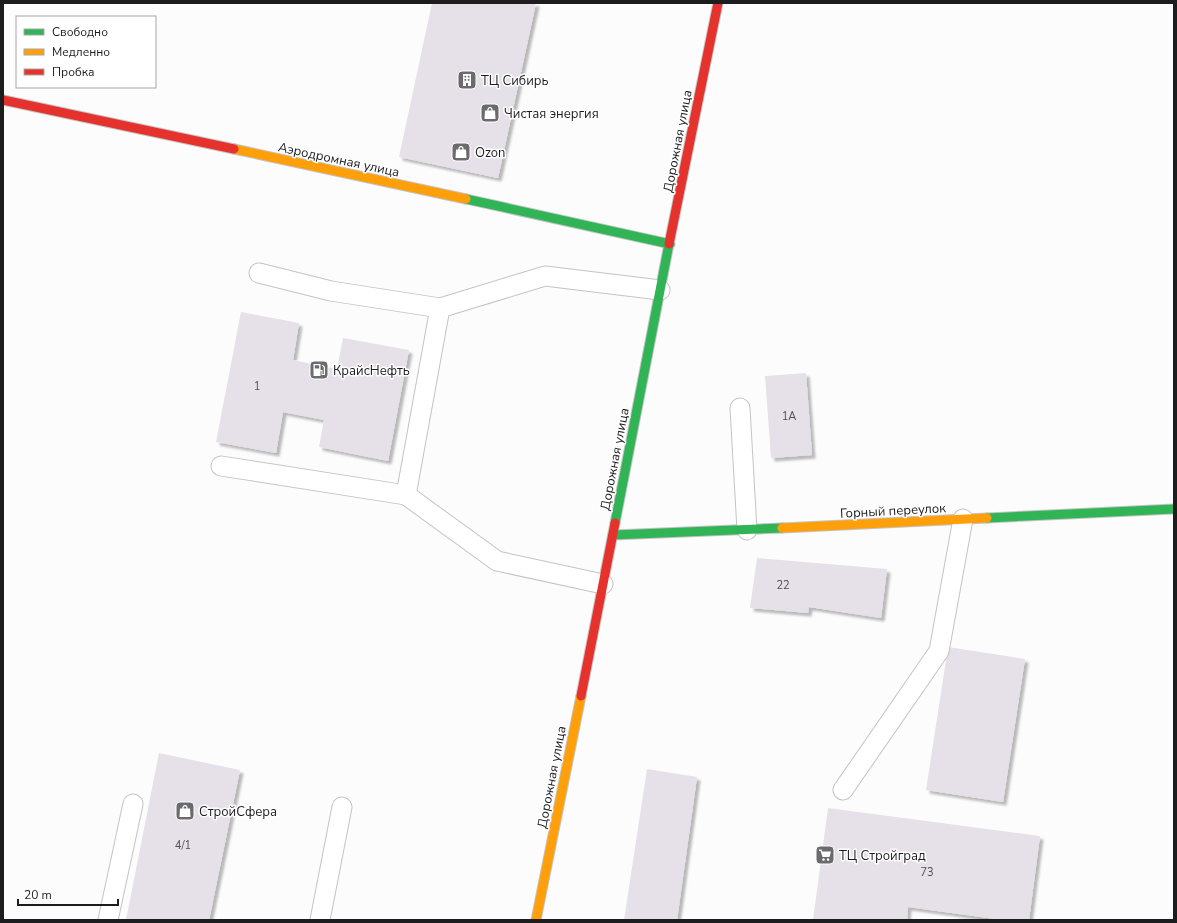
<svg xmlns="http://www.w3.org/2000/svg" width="1177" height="923" viewBox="0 0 1177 923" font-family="'Nunito Sans',sans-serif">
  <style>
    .building { fill: #e6e1e8; filter: url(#shadow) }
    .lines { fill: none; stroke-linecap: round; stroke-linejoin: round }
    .lane-casing { stroke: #c4c4c6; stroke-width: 21 }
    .fast-casing { stroke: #c4c4c6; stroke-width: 11 }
    .slow-casing { stroke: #c4c4c6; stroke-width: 11 }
    .jam-casing { stroke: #c4c4c6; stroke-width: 11 }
    .lane { stroke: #fff; stroke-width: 19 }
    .fast { stroke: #30b455; stroke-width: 9 }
    .slow { stroke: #ff9f0a; stroke-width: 9 }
    .jam { stroke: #e5322d; stroke-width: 9 }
    .labels { text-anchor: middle; stroke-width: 3; stroke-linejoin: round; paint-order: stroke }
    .number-label { font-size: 11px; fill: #4f4e52 }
    .poi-label { font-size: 13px; fill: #1d1d20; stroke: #fff; text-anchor: start }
    .street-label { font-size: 13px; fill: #1d1d20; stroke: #fff }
  </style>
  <defs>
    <filter id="shadow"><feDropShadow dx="3.5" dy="3.5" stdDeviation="1" flood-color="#0004"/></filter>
  </defs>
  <rect width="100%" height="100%" fill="#fcfcfd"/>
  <!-- building -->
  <g class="building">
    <path d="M432,3H536L498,178L399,157Z"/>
    <path d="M241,312L299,323L293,360L337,369L343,338L409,350L388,461L319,447L324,420L283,412L276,453L216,442Z"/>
    <path d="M806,373L812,455L771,458L765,376Z"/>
    <path d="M757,558L887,569L881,618L809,607L808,613L750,608Z"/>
    <path d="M948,647L1025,659L1003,802L926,790Z"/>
    <path d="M159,753L240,770L209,920H126Z"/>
    <path d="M647,769L697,777L677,920H624Z"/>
    <path d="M828,808L1040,836L1029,920H1003L908,907L907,920H813Z"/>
  </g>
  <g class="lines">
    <!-- lane casing -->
    <g class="lane-casing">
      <g id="lane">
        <path d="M259,273L331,291L440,308L545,276L660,290"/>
        <path d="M740,408L747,530"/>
        <path d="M221,466L406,495L497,561L603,584"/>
        <path d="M406,495L440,308"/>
        <path d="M843,790L939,651L963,519"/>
        <path d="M108,920L133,804"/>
        <path d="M320,920L342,807"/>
      </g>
    </g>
    <!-- fast casing -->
    <g class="fast-casing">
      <g id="fast">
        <path d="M466,199L670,244"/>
        <path d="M987,518L1174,509"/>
        <path d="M615,523L669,244"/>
        <path d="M613,535L782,528"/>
      </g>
    </g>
    <!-- slow casing -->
    <g class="slow-casing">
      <g id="slow">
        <path d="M234,149L466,199"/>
        <path d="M782,528L987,518"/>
        <path d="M536,920L581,696"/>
      </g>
    </g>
    <!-- jam casing -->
    <g class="jam-casing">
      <g id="jam">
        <path d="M3,100L234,149"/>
        <path d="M669,244L718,3"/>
        <path d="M581,696L615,523"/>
      </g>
    </g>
    <!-- lane -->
    <use href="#lane" class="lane"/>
    <!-- fast -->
    <use href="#fast" class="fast"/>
    <!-- slow -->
    <use href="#slow" class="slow"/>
    <!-- jam -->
    <use href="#jam" class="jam"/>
  </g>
  <!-- icons -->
  <defs>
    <g id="building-square" transform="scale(1)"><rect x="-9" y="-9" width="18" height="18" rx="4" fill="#6b6b6d" stroke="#fff"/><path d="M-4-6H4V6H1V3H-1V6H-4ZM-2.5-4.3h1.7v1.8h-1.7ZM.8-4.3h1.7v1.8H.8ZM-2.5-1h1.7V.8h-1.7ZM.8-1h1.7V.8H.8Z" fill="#fff"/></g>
    <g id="shop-square" transform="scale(1)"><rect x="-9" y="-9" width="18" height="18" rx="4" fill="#6b6b6d" stroke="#fff"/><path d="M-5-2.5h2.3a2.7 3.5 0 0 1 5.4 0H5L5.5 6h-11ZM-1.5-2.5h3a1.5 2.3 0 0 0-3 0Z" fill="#fff"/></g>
    <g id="fuel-square" transform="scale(1)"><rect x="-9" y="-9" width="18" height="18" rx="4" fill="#6b6b6d" stroke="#fff"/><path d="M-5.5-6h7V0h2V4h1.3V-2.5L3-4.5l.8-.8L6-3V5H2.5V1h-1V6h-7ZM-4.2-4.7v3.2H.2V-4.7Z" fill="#fff"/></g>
    <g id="supermarket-square" transform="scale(1)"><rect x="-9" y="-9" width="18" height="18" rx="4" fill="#6b6b6d" stroke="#fff"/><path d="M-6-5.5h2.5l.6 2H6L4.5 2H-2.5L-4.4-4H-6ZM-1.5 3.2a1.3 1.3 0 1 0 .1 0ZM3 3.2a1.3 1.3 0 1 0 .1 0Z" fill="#fff"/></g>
  </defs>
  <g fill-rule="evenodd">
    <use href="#building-square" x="467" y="80"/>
    <use href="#shop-square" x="490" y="113"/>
    <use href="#shop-square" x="461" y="152"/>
    <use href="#fuel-square" x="319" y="370"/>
    <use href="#shop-square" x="185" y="811"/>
    <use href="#supermarket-square" x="825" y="855"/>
  </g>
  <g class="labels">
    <!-- number labels -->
    <g class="number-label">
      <text x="257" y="390">1</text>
      <text x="789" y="420">1А</text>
      <text x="783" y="589">22</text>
      <text x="183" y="849">4/1</text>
      <text x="927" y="876">73</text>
    </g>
    <!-- poi labels -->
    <g class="poi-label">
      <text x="481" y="85">ТЦ Сибирь</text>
      <text x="504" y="118">Чистая энергия</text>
      <text x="475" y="157">Ozon</text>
      <text x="333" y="375">КрайсНефть</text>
      <text x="199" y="816">СтройСфера</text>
      <text x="839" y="860">ТЦ Стройград</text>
    </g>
    <!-- street labels -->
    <g class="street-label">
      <text transform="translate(677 141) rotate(-79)" y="5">Дорожная улица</text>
      <text transform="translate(339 159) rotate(12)" y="5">Аэродромная улица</text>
      <text transform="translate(614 459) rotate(-79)" y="5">Дорожная улица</text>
      <text transform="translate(893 510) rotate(-3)" y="5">Горный переулок</text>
      <text transform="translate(551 777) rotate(-79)" y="5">Дорожная улица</text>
    </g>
  </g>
  <!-- border -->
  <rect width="1177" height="923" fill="none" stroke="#1d1d20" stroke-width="8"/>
  <!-- legend -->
  <rect x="16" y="16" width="140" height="72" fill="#ffffff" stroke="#a5a5a6"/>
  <rect x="24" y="29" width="20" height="6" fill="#30b455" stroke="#a5a5a6"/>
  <text x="52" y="36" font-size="12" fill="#1d1d20">Свободно</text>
  <rect x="24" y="49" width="20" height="6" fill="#ff9f0a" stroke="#a5a5a6"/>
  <text x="52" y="56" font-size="12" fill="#1d1d20">Медленно</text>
  <rect x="24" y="69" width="20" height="6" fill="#e5322d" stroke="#a5a5a6"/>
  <text x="52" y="76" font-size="12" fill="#1d1d20">Пробка</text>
  <!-- scale -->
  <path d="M18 899v6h100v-6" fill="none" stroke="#1d1d20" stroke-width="2"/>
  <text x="24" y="899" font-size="12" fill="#1d1d20" stroke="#ffffff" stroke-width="3" paint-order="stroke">20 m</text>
</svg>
